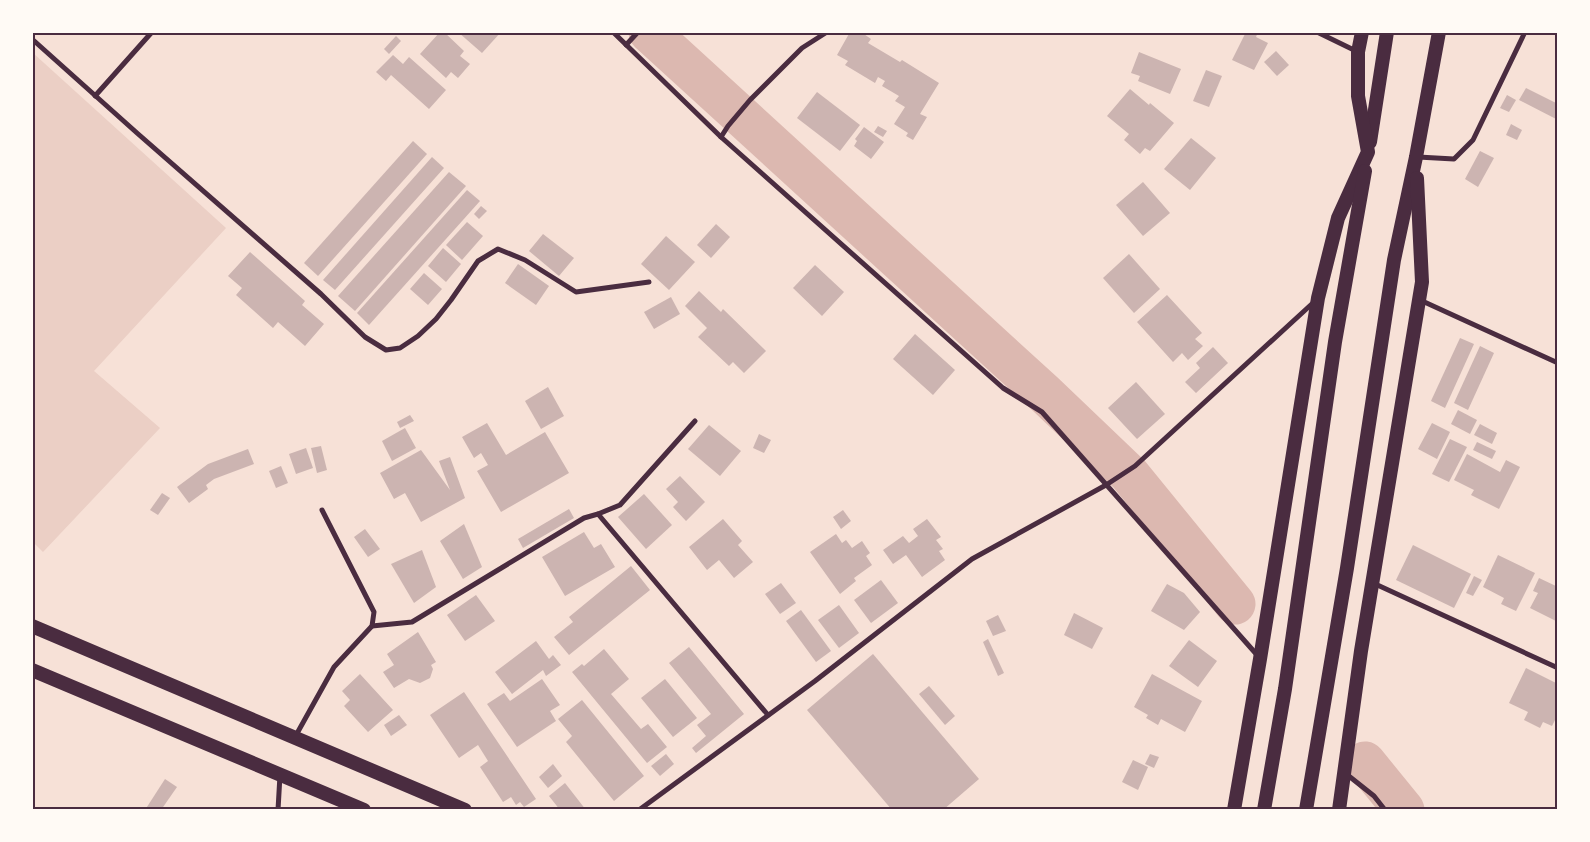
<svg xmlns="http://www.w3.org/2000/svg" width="1590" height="842" viewBox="0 0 1590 842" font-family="'Nunito Sans',sans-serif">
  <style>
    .green { fill: #ebcfc5 }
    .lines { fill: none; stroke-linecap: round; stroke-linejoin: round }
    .river { stroke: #dcb8b0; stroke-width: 41 }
    .building { fill: #ccb4b1 }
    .minor { stroke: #4a2c40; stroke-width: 5 }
    .trunk { stroke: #4a2c40; stroke-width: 14 }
    .neatline { fill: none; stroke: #4a2c40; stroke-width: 2 }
  </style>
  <rect width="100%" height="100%" fill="#f7e1d7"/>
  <!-- green -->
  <path class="green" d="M33,53L226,228L94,371L160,428L43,552L32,541Z"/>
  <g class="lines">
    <!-- river -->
    <g class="river">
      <path d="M649,32L1044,393L1129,474L1235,604"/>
      <path d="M1365,762L1404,810"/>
    </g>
  </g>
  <!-- building -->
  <g class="building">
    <path d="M440,32H444L464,51L460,56L470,64L458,78L451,72L446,78L420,54Z"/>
    <path d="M458,32H501L482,53Z"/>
    <path d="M850,32H861L871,39L868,43L900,62L902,60L939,83L920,114L927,117L913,140L906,136L908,133L894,124L905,107L895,101L899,96L882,86L885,81L878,77L875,83L845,65L848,61L837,55Z"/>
    <path d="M1246,32H1258L1256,37L1268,43L1254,70L1232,60Z"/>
    <path d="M396,36L401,41L389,54L384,49Z"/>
    <path d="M1276,51L1289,65L1277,76L1264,62Z"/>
    <path d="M1139,52L1181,69L1170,94L1138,81L1140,76L1131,73Z"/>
    <path d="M393,55L403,64L409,57L446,90L429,109L391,75L386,81L376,72Z"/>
    <path d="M1206,70L1222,76L1209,107L1193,101Z"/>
    <path d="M1526,88L1558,104V120L1519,100Z"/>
    <path d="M1130,89L1149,105L1150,103L1174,123L1150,151L1145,148L1140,154L1124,140L1129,134L1107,116Z"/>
    <path d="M817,92L860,125L840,151L797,118Z"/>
    <path d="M1507,95L1516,100L1509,112L1500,108Z"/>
    <path d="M1511,124L1522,130L1517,140L1506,135Z"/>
    <path d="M878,126L887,131L883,137L874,132Z"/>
    <path d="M864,127L884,142L871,159L854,146L857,141L855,139Z"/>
    <path d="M1191,138L1216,158L1190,190L1164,169Z"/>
    <path d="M413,141L427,154L318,276L304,263Z"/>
    <path d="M1480,151L1494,158L1478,187L1465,179Z"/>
    <path d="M432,157L444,168L335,290L323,280Z"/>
    <path d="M449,172L466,186L355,311L338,296Z"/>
    <path d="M1143,182L1170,213L1143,236L1116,205Z"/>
    <path d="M467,190L480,201L369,325L357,313Z"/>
    <path d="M481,206L487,211L479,219L474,214Z"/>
    <path d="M467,222L483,236L462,260L446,245Z"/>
    <path d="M716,224L730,237L711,258L697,245Z"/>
    <path d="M543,234L574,258L559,276L529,251Z"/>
    <path d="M666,236L695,262L669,290L641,264Z"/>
    <path d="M443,248L461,264L446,282L428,266Z"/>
    <path d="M250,252L305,301L302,305L324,324L305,346L278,322L273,328L236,295L242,288L228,276Z"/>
    <path d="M1129,254L1160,289L1134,313L1103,278Z"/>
    <path d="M518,264L549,286L536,305L505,283Z"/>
    <path d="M815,265L844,292L822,316L793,288Z"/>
    <path d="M424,273L442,289L428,305L410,289Z"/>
    <path d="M699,291L721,312L723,309L766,351L744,373L733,362L729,366L698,337L707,328L685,306Z"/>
    <path d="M1167,295L1202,333L1195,339L1203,346L1188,360L1182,353L1173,362L1137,322Z"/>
    <path d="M671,297L680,314L654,329L644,312Z"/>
    <path d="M915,334L955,370L933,395L893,359Z"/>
    <path d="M1460,338L1474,344L1445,408L1431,401Z"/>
    <path d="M1480,346L1494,353L1468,410L1454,403Z"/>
    <path d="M1213,347L1228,363L1196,393L1185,382L1200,368L1196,363Z"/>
    <path d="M1136,382L1165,414L1137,439L1108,408Z"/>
    <path d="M548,387L564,416L541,429L525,401Z"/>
    <path d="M1458,410L1477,420L1470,434L1451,424Z"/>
    <path d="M410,415L414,421L400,428L397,422Z"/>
    <path d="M487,423L506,455L545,432L569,473L501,512L477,471L488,465L481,453L474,458L462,437Z"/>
    <path d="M1432,423L1450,432L1437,459L1418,449Z"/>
    <path d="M1480,424L1497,433L1492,444L1474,435Z"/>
    <path d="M709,425L741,451L720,476L688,449Z"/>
    <path d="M405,428L416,448L392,461L382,441Z"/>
    <path d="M759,434L771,440L764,453L753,448Z"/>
    <path d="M1450,439L1467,447L1449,482L1432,474Z"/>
    <path d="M1477,442L1496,451L1492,459L1473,450Z"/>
    <path d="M321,446L327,470L317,473L311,448Z"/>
    <path d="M306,448L313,468L296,474L289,454Z"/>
    <path d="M248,449L254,464L214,479L206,485L208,489L189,503L177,487L208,464Z"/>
    <path d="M421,450L450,490L439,461L450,457L465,498L421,522L405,493L394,499L380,473Z"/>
    <path d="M1467,454L1500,472L1506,460L1520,467L1499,509L1471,495L1474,490L1454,480Z"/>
    <path d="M281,466L288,483L276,488L269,471Z"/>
    <path d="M680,476L705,502L686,521L673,507L678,502L666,489Z"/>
    <path d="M162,493L170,498L158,515L150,510Z"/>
    <path d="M644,494L672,525L646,549L618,517Z"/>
    <path d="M569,509L574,518L523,548L518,539Z"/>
    <path d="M843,510L851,521L841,529L833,517Z"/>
    <path d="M723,519L742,541L738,545L753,562L734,578L719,560L707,570L689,547Z"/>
    <path d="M927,519L941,537L936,540L943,549L939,551L945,560L922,577L906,555L893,564L883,550L903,536L909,543L918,536L913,529Z"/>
    <path d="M464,524L482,567L463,579L440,541Z"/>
    <path d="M365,529L380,549L368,557L354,537Z"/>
    <path d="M584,532L594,548L601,544L615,567L565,596L542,557Z"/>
    <path d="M836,534L842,543L846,540L852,548L862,541L870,553L866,556L872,565L854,578L856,581L840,594L810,552Z"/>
    <path d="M1413,545L1471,574L1454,608L1396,580Z"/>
    <path d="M422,550L436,587L414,603L391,564Z"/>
    <path d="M1498,555L1535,573L1516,611L1501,604L1504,598L1483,587Z"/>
    <path d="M631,566L650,590L569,655L554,637L573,622L569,617Z"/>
    <path d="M1474,576L1482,580L1473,596L1466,593Z"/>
    <path d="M1539,578L1558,587L1556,621L1530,608L1538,593L1533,591Z"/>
    <path d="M881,580L898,603L871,623L854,600Z"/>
    <path d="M781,583L796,603L780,614L765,594Z"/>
    <path d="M1167,584L1184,593L1200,612L1184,630L1151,611Z"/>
    <path d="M476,595L495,621L465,641L447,615Z"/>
    <path d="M839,605L859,633L839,648L818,620Z"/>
    <path d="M801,610L831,651L816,662L786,621Z"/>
    <path d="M1074,613L1103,628L1092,649L1064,635Z"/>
    <path d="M998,615L1006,631L993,636L986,621Z"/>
    <path d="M418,632L436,662L431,665L433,669L430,678L420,683L409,679L394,688L383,672L394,665L387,654Z"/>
    <path d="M988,639L1004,673L998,676L983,642Z"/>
    <path d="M1189,640L1217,661L1198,687L1169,666Z"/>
    <path d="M536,641L549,659L553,655L561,665L546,676L543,670L512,694L495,672Z"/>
    <path d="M689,647L744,714L696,753L692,748L706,736L697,725L711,714L669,663Z"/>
    <path d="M604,649L629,679L611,694L641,729L648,724L667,747L647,763L572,672L582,664L584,666Z"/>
    <path d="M873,654L979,779L943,810H892L807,710Z"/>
    <path d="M1526,668L1558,684V714L1552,726L1543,722L1540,728L1524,720L1528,712L1509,703Z"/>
    <path d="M360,674L393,710L368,732L344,706L350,700L342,691Z"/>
    <path d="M1152,674L1202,701L1185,732L1161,719L1158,725L1146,718L1148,715L1134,707Z"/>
    <path d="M542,679L560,705L550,711L556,721L517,747L487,704L504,693L510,701Z"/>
    <path d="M665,679L697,718L673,737L641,698Z"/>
    <path d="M929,686L955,716L945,725L919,694Z"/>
    <path d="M464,692L536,799L524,807L520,802L516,805L511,797L503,802L480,767L488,761L478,745L459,758L430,715Z"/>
    <path d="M582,700L644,776L614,801L566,742L572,736L558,719Z"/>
    <path d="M399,715L407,725L391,736L384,725Z"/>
    <path d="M666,754L674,764L660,776L651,766Z"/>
    <path d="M1150,754L1159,757L1154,768L1145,764Z"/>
    <path d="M1133,760L1148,767L1138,790L1122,782Z"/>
    <path d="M553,764L562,776L548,788L539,777Z"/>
    <path d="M165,779L177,787L161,810H145Z"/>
    <path d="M565,783L586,810H560L549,796Z"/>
  </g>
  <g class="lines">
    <!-- minor -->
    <g class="minor">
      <path d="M613,32L721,137L1003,388L1042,412L1258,656"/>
      <path d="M1317,32L1356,51"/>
      <path d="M32,39L137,133L321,294L365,337L386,350L400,348L418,336L436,319L451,300L478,261L498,249L525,260L576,292L649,282"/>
      <path d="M626,45L638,32"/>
      <path d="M95,96L152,32"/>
      <path d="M721,137L728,126L750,100L802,48L827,32"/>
      <path d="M1418,157L1454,159L1473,140L1525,32"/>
      <path d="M1420,300L1558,363"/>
      <path d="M695,421L620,505L598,514L768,715"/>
      <path d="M1373,583L1558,668"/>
      <path d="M372,626L412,622L584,518L598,514"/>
      <path d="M295,737L334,667L372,626L374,612L322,510"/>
      <path d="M1345,773L1374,796L1385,810"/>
      <path d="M278,810L280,775"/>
      <path d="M639,810L815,681L972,559L1106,485L1135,466L1314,302"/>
    </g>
    <!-- trunk -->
    <g class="trunk">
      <path d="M1370,142L1387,32"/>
      <path d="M32,626L465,810"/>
      <path d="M32,670L364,810"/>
      <path d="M1234,810L1260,659L1318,298L1338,218L1368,152L1358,96V52L1362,32"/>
      <path d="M1264,810L1285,689L1335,342L1365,171"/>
      <path d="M1306,810L1347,568L1394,260L1416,157L1439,32"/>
      <path d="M1339,810L1361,651L1422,282L1417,178"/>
    </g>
  </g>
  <!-- border -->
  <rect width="1590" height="842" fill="none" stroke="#fffaf5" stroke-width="68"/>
  <rect x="34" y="34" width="1522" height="774" class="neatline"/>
</svg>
